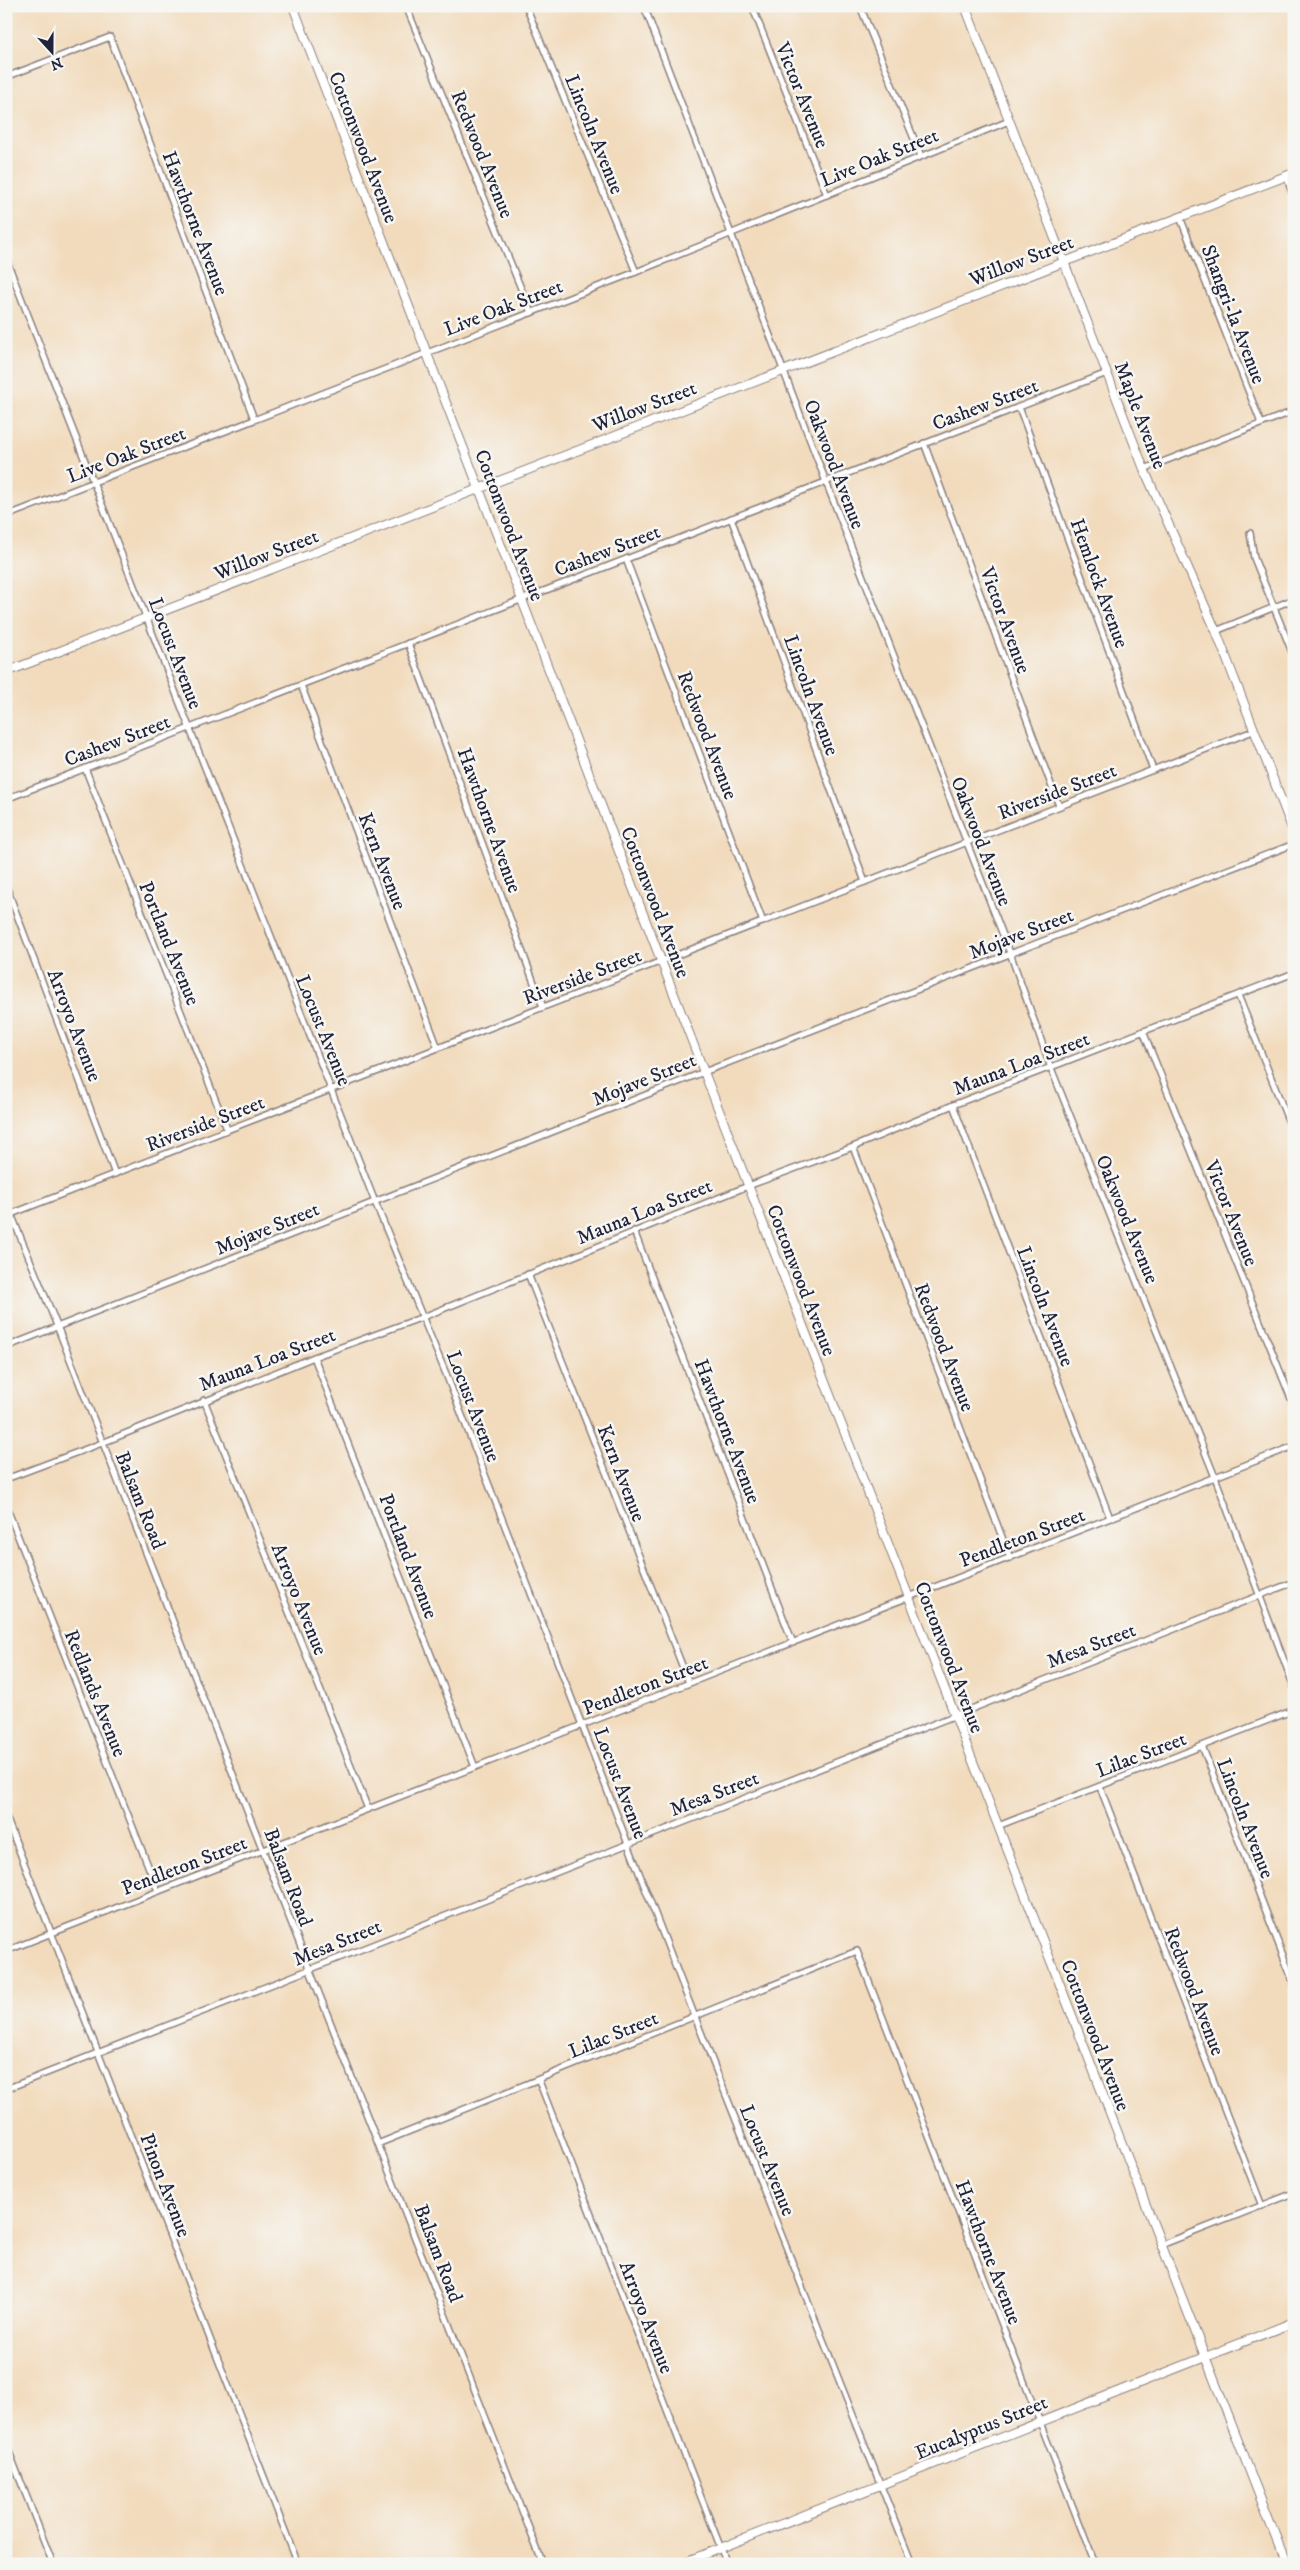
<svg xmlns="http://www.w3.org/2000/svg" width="1300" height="2570" viewBox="0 0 1300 2570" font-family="'IM FELL DW Pica',serif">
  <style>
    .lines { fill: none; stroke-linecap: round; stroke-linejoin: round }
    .street-casing { stroke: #8a7e7c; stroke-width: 8 }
    .secondary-casing { stroke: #8a7e7c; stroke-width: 10 }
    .street { stroke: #fff; stroke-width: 5 }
    .secondary { stroke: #fff; stroke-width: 8 }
    .labels { text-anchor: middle; stroke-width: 5; stroke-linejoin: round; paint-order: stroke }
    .street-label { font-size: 20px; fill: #22223b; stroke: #f6f6f2 }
  </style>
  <rect width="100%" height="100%" fill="#f6f6f2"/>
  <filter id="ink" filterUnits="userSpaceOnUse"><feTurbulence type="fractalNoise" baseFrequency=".02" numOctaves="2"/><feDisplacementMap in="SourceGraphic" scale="10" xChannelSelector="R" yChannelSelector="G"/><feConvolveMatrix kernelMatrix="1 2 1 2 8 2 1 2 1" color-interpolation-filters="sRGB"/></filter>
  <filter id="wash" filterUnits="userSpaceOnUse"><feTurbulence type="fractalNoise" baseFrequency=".0096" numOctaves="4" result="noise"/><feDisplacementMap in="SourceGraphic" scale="20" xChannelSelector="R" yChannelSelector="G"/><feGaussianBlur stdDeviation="1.12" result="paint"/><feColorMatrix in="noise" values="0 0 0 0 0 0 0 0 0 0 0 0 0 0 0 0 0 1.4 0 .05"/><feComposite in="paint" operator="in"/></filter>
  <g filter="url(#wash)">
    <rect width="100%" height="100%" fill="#f2dbbd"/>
  </g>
  <g filter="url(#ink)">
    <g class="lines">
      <!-- street casing -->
      <g class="street-casing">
        <g id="street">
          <path d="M406,6L531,313"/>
          <path d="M526,6L636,272"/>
          <path d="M644,6L826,482L1010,953L1051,1068L1215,1477L1294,1687"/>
          <path d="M752,6L827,195"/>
          <path d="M860,6L921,156"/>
          <path d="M6,77L110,37L254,419"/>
          <path d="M1286,176L1294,198"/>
          <path d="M1180,217L1261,423"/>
          <path d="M6,259L375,1202L446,1374L695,2017L912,2564"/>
          <path d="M1019,407L1153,770"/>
          <path d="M924,443L1059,806"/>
          <path d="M1144,469L1294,411"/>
          <path d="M6,516L636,272L1009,121"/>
          <path d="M731,518L865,882"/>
          <path d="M1250,533L1254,558L1294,657"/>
          <path d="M626,559L763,922"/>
          <path d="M1216,631L1294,599"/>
          <path d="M408,643L543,1007"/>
          <path d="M301,685L438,1048"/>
          <path d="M85,768L227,1129"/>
          <path d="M6,799L1107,373"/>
          <path d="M6,886L115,1174"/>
          <path d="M1238,995L1294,1135"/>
          <path d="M1143,1031L1294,1406"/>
          <path d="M953,1105L1110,1518"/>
          <path d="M853,1147L1010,1558"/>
          <path d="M6,1201C23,1245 42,1287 59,1331C218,1743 384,2152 543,2564"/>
          <path d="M6,1216L1253,731"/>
          <path d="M634,1231L793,1643"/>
          <path d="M528,1274L689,1683"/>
          <path d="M6,1347L704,1072L1294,844"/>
          <path d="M314,1357L475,1767"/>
          <path d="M204,1400L368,1809"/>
          <path d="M6,1479L102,1443L314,1357L423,1317L748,1186L853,1147L953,1105L1294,973"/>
          <path d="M6,1506L158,1891"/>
          <path d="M1202,1746L1294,1984"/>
          <path d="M1100,1787L1262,2206"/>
          <path d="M6,1817L298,2564"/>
          <path d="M998,1826L1294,1710"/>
          <path d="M6,1951L1294,1446"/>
          <path d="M539,2081L727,2564"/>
          <path d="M6,2089L1294,1582"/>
          <path d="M380,2143L857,1951L1095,2564"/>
          <path d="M1161,2245L1294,2193"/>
          <path d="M6,2444L53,2564"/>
        </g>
      </g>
      <!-- secondary casing -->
      <g class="secondary-casing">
        <g id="secondary">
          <path d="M293,6L704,1072L1286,2564"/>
          <path d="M965,6L1144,469L1216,631L1294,833"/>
          <path d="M6,672L1294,173"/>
          <path d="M680,2564L1294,2322"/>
        </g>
      </g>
      <!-- street -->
      <use href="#street" class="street"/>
      <!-- secondary -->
      <use href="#secondary" class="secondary"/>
    </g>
  </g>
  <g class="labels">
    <!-- street labels -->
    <g class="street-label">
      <text transform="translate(803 95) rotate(68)" y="7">Victor Avenue</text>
      <text transform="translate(595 134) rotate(68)" y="7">Lincoln Avenue</text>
      <text transform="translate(364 147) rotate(69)" y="7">Cottonwood Avenue</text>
      <text transform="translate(483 154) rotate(68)" y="7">Redwood Avenue</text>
      <text transform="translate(879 157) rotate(-22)" y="7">Live Oak Street</text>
      <text transform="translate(196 223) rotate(69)" y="7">Hawthorne Avenue</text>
      <text transform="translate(1021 260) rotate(-21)" y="7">Willow Street</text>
      <text transform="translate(503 307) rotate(-21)" y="7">Live Oak Street</text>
      <text transform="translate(1234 314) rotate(69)" y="7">Shangri-la Avenue</text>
      <text transform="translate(985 404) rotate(-21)" y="7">Cashew Street</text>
      <text transform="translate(644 406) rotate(-21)" y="7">Willow Street</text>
      <text transform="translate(1141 415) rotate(69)" y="7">Maple Avenue</text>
      <text transform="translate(126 454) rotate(-21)" y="7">Live Oak Street</text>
      <text transform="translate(835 464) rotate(69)" y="7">Oakwood Avenue</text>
      <text transform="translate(510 525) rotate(69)" y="7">Cottonwood Avenue</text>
      <text transform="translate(607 550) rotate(-21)" y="7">Cashew Street</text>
      <text transform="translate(266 554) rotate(-21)" y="7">Willow Street</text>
      <text transform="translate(1100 583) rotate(70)" y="7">Hemlock Avenue</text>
      <text transform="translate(1006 620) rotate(70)" y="7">Victor Avenue</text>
      <text transform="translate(176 653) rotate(69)" y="7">Locust Avenue</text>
      <text transform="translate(812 695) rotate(70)" y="7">Lincoln Avenue</text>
      <text transform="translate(708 735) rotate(69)" y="7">Redwood Avenue</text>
      <text transform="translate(117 740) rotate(-21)" y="7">Cashew Street</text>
      <text transform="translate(1057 791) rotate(-21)" y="7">Riverside Street</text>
      <text transform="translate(490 820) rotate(70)" y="7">Hawthorne Avenue</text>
      <text transform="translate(982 841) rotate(69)" y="7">Oakwood Avenue</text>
      <text transform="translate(383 861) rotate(69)" y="7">Kern Avenue</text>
      <text transform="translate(656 902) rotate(69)" y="7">Cottonwood Avenue</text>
      <text transform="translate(1021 933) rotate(-21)" y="7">Mojave Street</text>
      <text transform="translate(170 943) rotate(68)" y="7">Portland Avenue</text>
      <text transform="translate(582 976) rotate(-21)" y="7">Riverside Street</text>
      <text transform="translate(75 1025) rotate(69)" y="7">Arroyo Avenue</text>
      <text transform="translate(324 1030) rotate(68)" y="7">Locust Avenue</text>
      <text transform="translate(1021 1063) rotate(-21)" y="7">Mauna Loa Street</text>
      <text transform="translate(644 1079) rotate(-22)" y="7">Mojave Street</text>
      <text transform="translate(205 1123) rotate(-21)" y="7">Riverside Street</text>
      <text transform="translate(644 1211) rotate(-22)" y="7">Mauna Loa Street</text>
      <text transform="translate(1232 1213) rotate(68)" y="7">Victor Avenue</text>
      <text transform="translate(1128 1219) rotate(68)" y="7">Oakwood Avenue</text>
      <text transform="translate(267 1228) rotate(-22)" y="7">Mojave Street</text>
      <text transform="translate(802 1280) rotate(69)" y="7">Cottonwood Avenue</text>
      <text transform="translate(1046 1306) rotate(69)" y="7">Lincoln Avenue</text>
      <text transform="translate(945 1347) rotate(69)" y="7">Redwood Avenue</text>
      <text transform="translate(267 1359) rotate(-21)" y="7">Mauna Loa Street</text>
      <text transform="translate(474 1406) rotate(69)" y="7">Locust Avenue</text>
      <text transform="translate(728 1431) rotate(69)" y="7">Hawthorne Avenue</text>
      <text transform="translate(622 1473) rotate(69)" y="7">Kern Avenue</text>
      <text transform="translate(141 1500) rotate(68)" y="7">Balsam Road</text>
      <text transform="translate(1022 1537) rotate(-21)" y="7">Pendleton Street</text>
      <text transform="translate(409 1556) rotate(69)" y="7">Portland Avenue</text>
      <text transform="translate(300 1599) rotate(68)" y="7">Arroyo Avenue</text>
      <text transform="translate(1091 1645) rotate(-21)" y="7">Mesa Street</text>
      <text transform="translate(950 1657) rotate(69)" y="7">Cottonwood Avenue</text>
      <text transform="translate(645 1685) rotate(-21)" y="7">Pendleton Street</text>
      <text transform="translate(96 1693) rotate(68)" y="7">Redlands Avenue</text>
      <text transform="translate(1141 1754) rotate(-21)" y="7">Lilac Street</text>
      <text transform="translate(621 1783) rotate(69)" y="7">Locust Avenue</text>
      <text transform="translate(714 1793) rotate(-21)" y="7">Mesa Street</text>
      <text transform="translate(1246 1818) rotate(69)" y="7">Lincoln Avenue</text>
      <text transform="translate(184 1865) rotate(-21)" y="7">Pendleton Street</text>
      <text transform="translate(289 1877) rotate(69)" y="7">Balsam Road</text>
      <text transform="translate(337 1942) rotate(-22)" y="7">Mesa Street</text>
      <text transform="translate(1195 1991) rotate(69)" y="7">Redwood Avenue</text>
      <text transform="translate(613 2034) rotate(-22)" y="7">Lilac Street</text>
      <text transform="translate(1096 2035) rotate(69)" y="7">Cottonwood Avenue</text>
      <text transform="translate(768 2160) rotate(68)" y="7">Locust Avenue</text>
      <text transform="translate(166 2185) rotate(69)" y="7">Pinon Avenue</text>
      <text transform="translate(989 2252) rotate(69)" y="7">Hawthorne Avenue</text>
      <text transform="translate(439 2253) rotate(69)" y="7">Balsam Road</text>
      <text transform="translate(647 2317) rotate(69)" y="7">Arroyo Avenue</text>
      <text transform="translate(981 2427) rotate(-22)" y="7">Eucalyptus Street</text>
    </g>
  </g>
  <!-- margin -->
  <rect width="1300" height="2570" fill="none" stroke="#f6f6f2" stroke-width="25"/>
  <!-- north arrow -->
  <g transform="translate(52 52) rotate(159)" stroke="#f6f6f2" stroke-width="4" paint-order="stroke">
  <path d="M0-4L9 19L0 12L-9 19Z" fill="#22223b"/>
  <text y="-8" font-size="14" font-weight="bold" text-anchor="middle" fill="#22223b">N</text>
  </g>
</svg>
